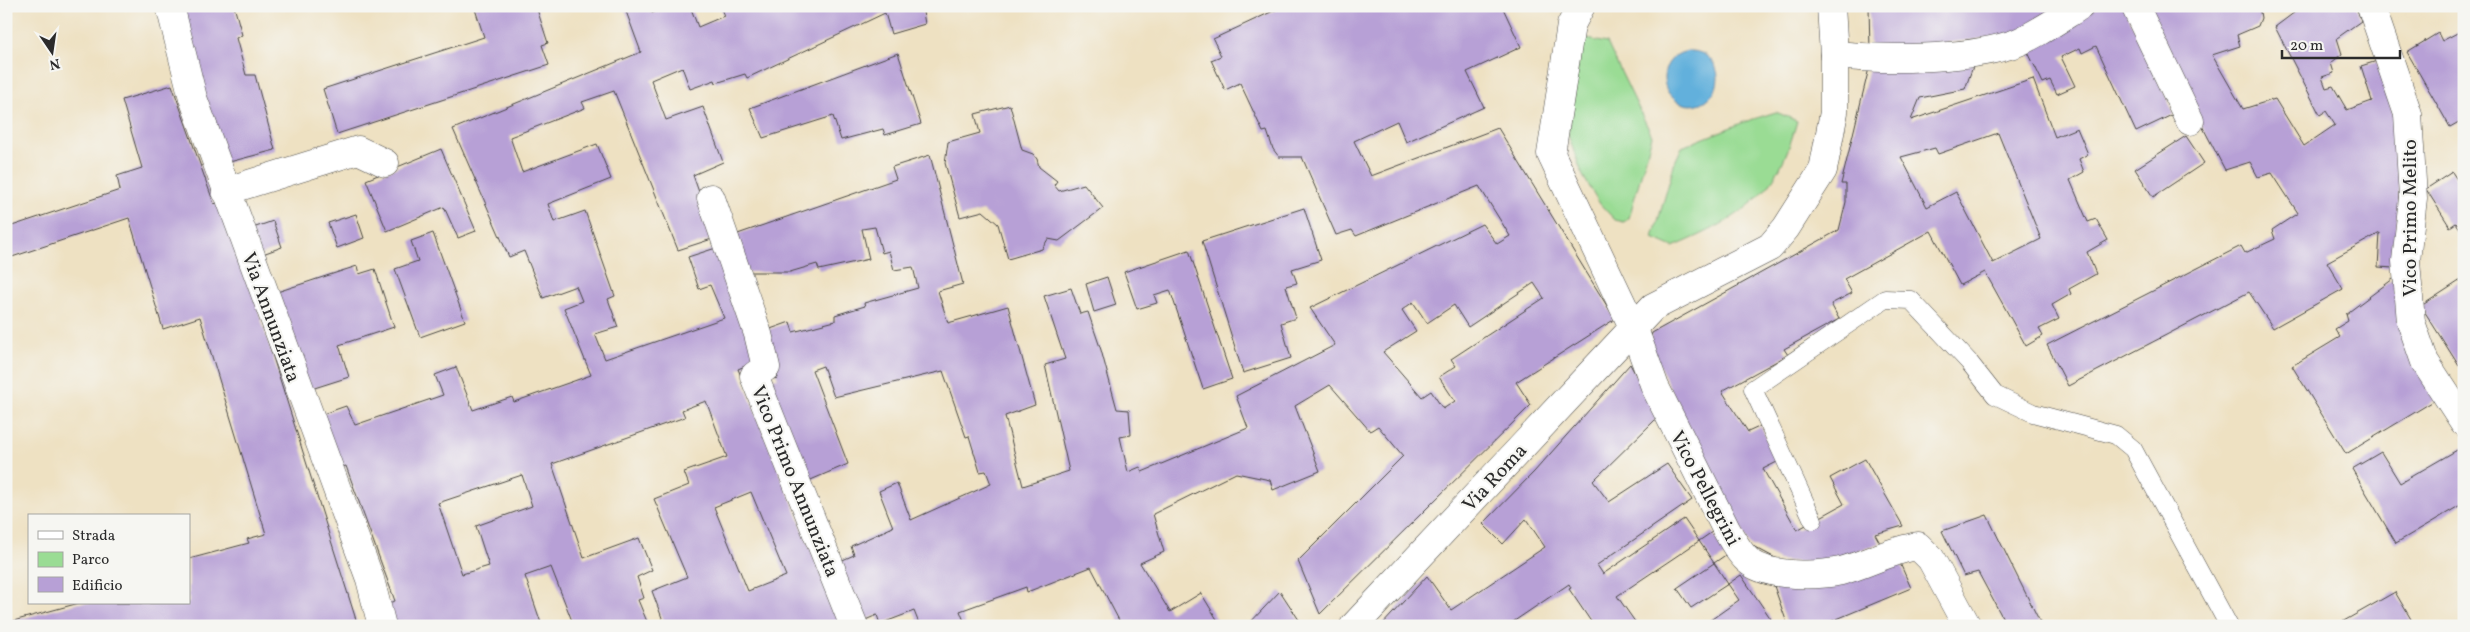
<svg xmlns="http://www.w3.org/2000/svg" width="2470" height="632" viewBox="0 0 2470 632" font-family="Vollkorn,serif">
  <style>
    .green { fill: #9adc94; stroke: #628460 }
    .water { fill: #62b0dc; stroke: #466e84 }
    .building { fill: #b7a0d6; fill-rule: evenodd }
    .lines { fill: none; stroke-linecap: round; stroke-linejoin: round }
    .service-casing { stroke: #484642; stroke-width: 19 }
    .minor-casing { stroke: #484642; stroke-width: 29 }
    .service { stroke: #fff; stroke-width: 18 }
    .minor { stroke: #fff; stroke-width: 28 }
    .labels { text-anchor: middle; stroke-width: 4.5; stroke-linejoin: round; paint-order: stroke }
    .street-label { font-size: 20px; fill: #2b2b2b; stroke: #f6f6f2 }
  </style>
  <rect width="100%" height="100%" fill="#f6f6f2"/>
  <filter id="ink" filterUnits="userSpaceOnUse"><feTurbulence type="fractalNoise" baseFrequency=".02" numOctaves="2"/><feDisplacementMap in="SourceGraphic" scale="10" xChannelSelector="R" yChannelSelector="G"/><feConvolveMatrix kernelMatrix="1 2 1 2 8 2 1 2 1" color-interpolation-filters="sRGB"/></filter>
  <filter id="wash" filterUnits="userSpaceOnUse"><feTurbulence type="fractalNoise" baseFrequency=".0096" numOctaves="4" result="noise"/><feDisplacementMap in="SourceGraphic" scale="20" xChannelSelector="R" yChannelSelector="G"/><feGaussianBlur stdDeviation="1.12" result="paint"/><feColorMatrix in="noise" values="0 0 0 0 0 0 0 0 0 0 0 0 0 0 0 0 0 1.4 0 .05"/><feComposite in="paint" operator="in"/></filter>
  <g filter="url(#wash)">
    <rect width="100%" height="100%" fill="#eee1c2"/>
    <!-- green -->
    <g class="green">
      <path d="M1582,38L1607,43L1652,136L1629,218L1624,222L1615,220L1600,204L1583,176L1568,135Z"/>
      <path d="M1776,112L1797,121C1790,146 1781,174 1762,193C1739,218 1704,234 1673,247L1653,238L1675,162L1682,147L1744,122Z"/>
    </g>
    <!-- water -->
    <circle class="water" cx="1691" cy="78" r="27"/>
    <g id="blocks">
      <!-- building -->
      <g class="building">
        <path d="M175,6H234L242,35L236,38L246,75H255L275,150L218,165Z"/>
        <path d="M474,6H536L548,43L542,45L549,65L337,134L323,89L484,37Z"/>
        <path d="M624,6H649L652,13L669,6H690L698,27L724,16L720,6H922L925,24L891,34L885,13L747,78L745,74L716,83L715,80L690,89L682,67L651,80L666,120L703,107L723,162L693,175L715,238L678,250L614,91L582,102L585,108L510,137L522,172L597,144L611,179L548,204L554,222L585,211L615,296L608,299L618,327L595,334L605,359L724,318L710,285L699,289L688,257L719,247L761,359L738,369L842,626H804L803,622L795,626H665L652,591L687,577L654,499L689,485L684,472L727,457L706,401L682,410L685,417L552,464L584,558L639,538L652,570L637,577L644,598L638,600L648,624L643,626H574L551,567L525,576L542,626H388L381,605L395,601L346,466L338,468L320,415L346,406L355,425L443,395L435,375L456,367L473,410L512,397L514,402L591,375L564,308L582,301L576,286L543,298L524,251L509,257L453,129L641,52ZM522,475L532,506L476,526L489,566L462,574L438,503ZM751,492L786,576L748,591L714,507Z"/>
        <path d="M1284,6H1502L1521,47L1467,72L1484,107L1406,142L1397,121L1354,141L1371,176L1498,128L1615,319L1516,382L1531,405L1320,614L1298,561L1403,456L1378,426L1370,431L1330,385L1295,406L1320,471L1273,490L1270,480L1236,473L1153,514L1164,552L1140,563L1170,612L1201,593L1221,626H1122L1091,567L1027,592L1026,587L960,611L966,626H920L914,611L880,624L877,615L863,621L838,562L854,555L851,546L893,527L879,491L897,483L911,520L991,484L986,471L980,472L969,436L966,437L943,371L834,397L823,366L812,370L848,464L806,482L767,380L778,378L762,332L790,322L793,332L835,321V315L865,306L864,303L918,288L913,267L894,270L889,251L882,253L875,227L862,229L869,259L819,270L817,264L790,272H746L729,237L896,179L892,167L930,155L963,284L938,291L948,323L1008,306L1035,405L1005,416L1023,486L1069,471L1045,365L1065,359L1044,296L1071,288L1080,314L1088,312L1101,350L1117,409L1129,410L1131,435L1120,437L1128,472L1140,467L1142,472L1248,428L1236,396L1335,345L1310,308L1482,224L1497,244L1510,236L1479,186L1356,236L1352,230L1336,235L1302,157H1279L1273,149L1267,131L1263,132L1240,83L1225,90L1211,60L1221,56L1213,39ZM1534,283L1544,298L1451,359L1456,366L1439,377L1455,401L1443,409L1431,391L1422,397L1383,352L1416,331L1402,310L1413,302L1427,323L1454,305L1468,327Z"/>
        <path d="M1869,6L1945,7L2065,6L2015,35L1870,51Z"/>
        <path d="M2101,6H2124L2174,114L2136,132L2096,46L2082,53L2080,48L2061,57L2075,86L2057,94L2050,80L2043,83L2023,42Z"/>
        <path d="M2140,6H2259L2261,18L2258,26L2237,35L2240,46L2212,55L2243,109L2275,99L2304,146L2335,125L2326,111L2320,115L2275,27L2303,6H2356L2361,21L2337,38L2342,54L2331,63L2334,73L2322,77L2326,88L2333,86L2347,110L2372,101L2361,66L2377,61L2399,131V200L2394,268L2378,267L2380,233L2327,262L2343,289L2273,328L2249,292L2068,386L2047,345L2241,246L2245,253L2275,239L2272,230L2298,213L2272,173L2258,177L2250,162L2225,170Z"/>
        <path d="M2461,31L2464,36V119L2450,127L2407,52L2438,33L2442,41Z"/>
        <path d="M898,53L921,124L885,135L883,129L841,140L833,116L763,138L750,108Z"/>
        <path d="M1976,58L1965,89L1920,98L1911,120L2033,79L2055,137L2077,128L2088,154L2079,159L2084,172L2070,180L2088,222L2096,219L2108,240L2087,252L2096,274L2069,289L2071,294L2052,305L2059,319L2039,329L2043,336L2026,346L1985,272L1960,285L1931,231L1844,279L1852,293L1831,304L1839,319L1784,349L1788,355L1722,391L1748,432L1761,426L1777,462L1763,469L1797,530L1844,504L1830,478L1865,459L1903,526L1875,534L1880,543L1821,564L1779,560L1749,544L1681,413L1649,342L1652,333L1839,230L1846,202V184H1841L1869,68ZM1998,133L2041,239L1993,263L1956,192L1927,207L1901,157L1935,148L1938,154Z"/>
        <path d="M172,85L214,204L220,202L253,294L358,626H6V623L79,603H189V559L249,543L247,539L266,534L200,317L163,329L129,218L6,259V228L120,190L117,176L142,168L122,100Z"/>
        <path d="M1010,105L1022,150L1033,154L1037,159L1039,167L1057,181L1054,185L1059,191L1084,184L1103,208L1059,241L1048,239L1042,249L1008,259L998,224L983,211L960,217L945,163L948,142L980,133L975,114Z"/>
        <path d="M2186,136L2204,163L2153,197L2135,169Z"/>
        <path d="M441,149L476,231L458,238L444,207L387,231L366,180Z"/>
        <path d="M2452,172L2464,190V234L2456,223L2450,227L2426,189Z"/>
        <path d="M1304,208L1321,260L1292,269L1297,283L1286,286L1296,318L1281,323L1291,358L1243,373L1202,241Z"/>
        <path d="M356,214L364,238L337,248L328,223Z"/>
        <path d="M273,221L282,247L260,255L250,229Z"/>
        <path d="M433,233L465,321L420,337L395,269L418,261L411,241Z"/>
        <path d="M1189,250L1232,379L1203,389L1170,290L1154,295L1157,303L1137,309L1124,272Z"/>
        <path d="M357,266L359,274L375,269L394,327L339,345L349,377L305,391L274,293Z"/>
        <path d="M1107,277L1116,305L1094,312L1086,284Z"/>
        <path d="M2464,278V363L2459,366L2421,306Z"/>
        <path d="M2393,279L2409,345L2437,399L2346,454L2292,366L2340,337L2335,329L2348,321L2346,314Z"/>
        <path d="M1630,364L1658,417L1593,481L1609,502L1667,464L1692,500L1597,565L1603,574L1684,519L1699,541L1617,596L1638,626H1594L1569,589L1571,588L1569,584L1507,626H1381L1427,576L1451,610L1545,547L1526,519L1503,544L1483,524L1534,472Z"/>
        <path d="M2464,446V503L2396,543L2352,469L2381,452L2400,483Z"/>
        <path d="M1987,515L2009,560L2042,626H2007L1978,572L1964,576L1942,531Z"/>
        <path d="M1712,532L1727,554L1714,563L1728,584L1691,608L1677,588L1714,563L1699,541Z"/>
        <path d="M1899,561L1911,588L1820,626H1788L1774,586L1797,584Z"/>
        <path d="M1741,575L1771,619L1761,626H1702L1739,600L1728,584Z"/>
        <path d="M1280,591L1303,626H1247Z"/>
        <path d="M2395,592L2415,626H2335Z"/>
      </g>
    </g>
  </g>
  <g filter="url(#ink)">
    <use href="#blocks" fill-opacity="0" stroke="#484642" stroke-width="1"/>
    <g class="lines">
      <!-- service casing -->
      <g class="service-casing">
        <path id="service" d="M1813,520L1753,389L1885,299L1911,300L1969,362L1995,395L2033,413L2116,435L2133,449L2229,626"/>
      </g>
      <!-- minor casing -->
      <g class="minor-casing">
        <g id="minor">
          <path d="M170,6L193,98L370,579L382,626"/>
          <path d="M1581,6L1571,25L1551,154L1634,329L1655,387L1726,529C1733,541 1740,555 1751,563C1771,577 1818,576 1841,571C1867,564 1891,550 1918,546L1931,559L1967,626"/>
          <path d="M2135,6L2190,121"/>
          <path d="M2371,6L2408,114L2413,198L2406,261L2411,322L2425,362L2464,422"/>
          <path d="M1834,55C1884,60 1962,60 2010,45C2029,40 2062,17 2080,6"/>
          <path d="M226,191L358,150L385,163"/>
          <path d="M711,198L758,334L766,367L754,376L854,626"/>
          <path d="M1354,626L1653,307L1770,247L1786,228L1823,170L1834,112V55L1831,6"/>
        </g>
      </g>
      <!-- service -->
      <use href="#service" class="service"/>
      <!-- minor -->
      <use href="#minor" class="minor"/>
    </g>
  </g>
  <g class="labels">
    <!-- street labels -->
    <g class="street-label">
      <text transform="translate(2409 218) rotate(-90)" y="7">Vico Primo Melito</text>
      <text transform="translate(272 317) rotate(70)" y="7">Via Annunziata</text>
      <text transform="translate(1494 477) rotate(-47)" y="7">Via Roma</text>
      <text transform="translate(796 481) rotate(68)" y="7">Vico Primo Annunziata</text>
      <text transform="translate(1706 488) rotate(62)" y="7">Vico Pellegrini</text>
    </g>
  </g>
  <!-- margin -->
  <rect width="2470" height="632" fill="none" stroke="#f6f6f2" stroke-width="25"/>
  <!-- legend -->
  <rect x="28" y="514" width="162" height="90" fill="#f6f6f2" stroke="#a5a5a2"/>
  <rect x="38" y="531" width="25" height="8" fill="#ffffff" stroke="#a5a5a2"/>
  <text x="72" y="540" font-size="15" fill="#2b2b2b">Strada</text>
  <rect x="38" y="552" width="25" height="15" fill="#9adc94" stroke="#a5a5a2"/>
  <text x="72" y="564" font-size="15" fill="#2b2b2b">Parco</text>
  <rect x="38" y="577" width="25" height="15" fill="#b7a0d6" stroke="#a5a5a2"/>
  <text x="72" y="590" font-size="15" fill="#2b2b2b">Edificio</text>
  <!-- north arrow -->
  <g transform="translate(52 52) rotate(167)" stroke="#f6f6f2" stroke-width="4" paint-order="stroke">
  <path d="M0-4L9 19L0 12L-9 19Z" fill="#2b2b2b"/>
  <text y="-8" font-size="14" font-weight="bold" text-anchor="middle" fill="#2b2b2b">N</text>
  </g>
  <!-- scale -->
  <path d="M2282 50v8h118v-8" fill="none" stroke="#2b2b2b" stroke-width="2.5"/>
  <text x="2290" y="50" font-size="15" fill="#2b2b2b" stroke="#f6f6f2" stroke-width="4" paint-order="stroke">20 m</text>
</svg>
